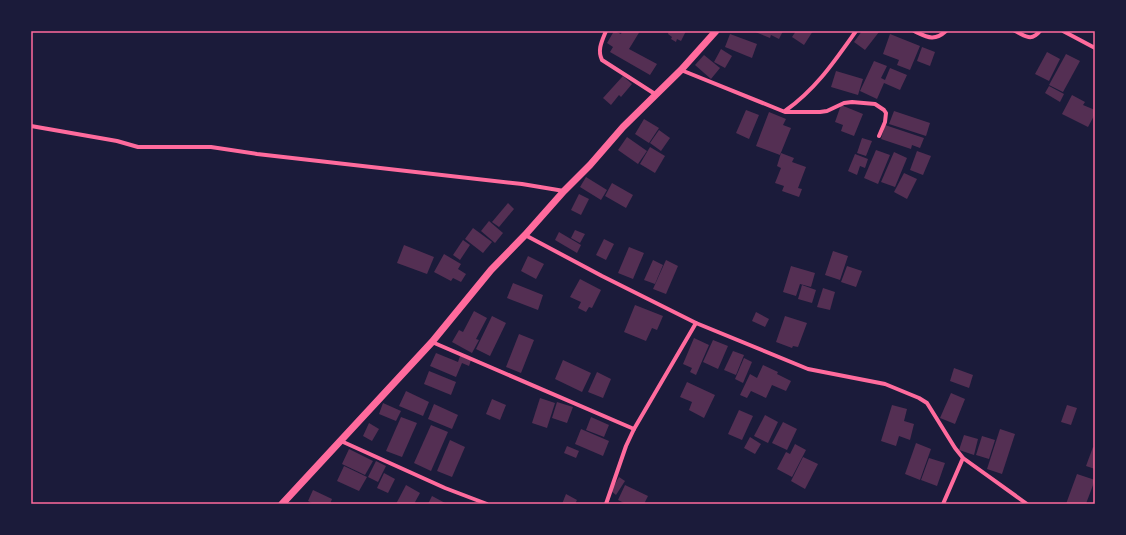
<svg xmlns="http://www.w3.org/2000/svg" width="1126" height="535" viewBox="0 0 1126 535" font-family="'IBM Plex Sans',sans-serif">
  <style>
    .building { fill: #542f53 }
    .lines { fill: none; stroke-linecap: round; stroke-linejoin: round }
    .minor { stroke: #ff6b9d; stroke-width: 4 }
    .tertiary { stroke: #ff6b9d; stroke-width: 7 }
    .neatline { fill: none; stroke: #ff6b9d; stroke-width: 1.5 }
  </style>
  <rect width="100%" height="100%" fill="#1b1b3a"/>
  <!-- building -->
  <g class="building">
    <path d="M614,31L621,34L622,31H640L629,49L657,64L650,75L610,52L613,47L607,43Z"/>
    <path d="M669,31H686L681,41L677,39L676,42L671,39L672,37L668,34Z"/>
    <path d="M753,31H783L779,39L771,35L770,38Z"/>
    <path d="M796,31H813L804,45L792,37Z"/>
    <path d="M862,31H878L879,32L865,50L854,42Z"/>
    <path d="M730,34L757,44L752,58L725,47Z"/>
    <path d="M890,34L920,46L910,70L897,65L899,60L883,54Z"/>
    <path d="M922,47L935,52L930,66L917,61Z"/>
    <path d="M721,49L732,56L725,68L714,62Z"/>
    <path d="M1047,52L1060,59L1049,81L1035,74Z"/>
    <path d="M1066,54L1080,61L1063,92L1049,85Z"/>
    <path d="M704,55L720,68L711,79L695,65Z"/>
    <path d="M874,61L887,66L881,78L885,80L890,68L907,75L900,90L884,83L877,99L860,91Z"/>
    <path d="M836,71L863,79L858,95L831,87Z"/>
    <path d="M623,76L632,84L621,97L619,95L611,105L603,98Z"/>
    <path d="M1049,86L1064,94L1060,102L1045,93Z"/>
    <path d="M1072,95L1085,102L1083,105L1095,110V114L1088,127L1062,114Z"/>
    <path d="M841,105L863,114L854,136L841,131L843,125L835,122Z"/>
    <path d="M746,110L759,115L749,139L736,133Z"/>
    <path d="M894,111L930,123L926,136L889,124Z"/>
    <path d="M769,112L786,119L783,125L791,128L780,155L756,146Z"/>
    <path d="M644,119L659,128L649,143L635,134Z"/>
    <path d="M885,125L924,138L920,148L912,145L911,149L881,139Z"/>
    <path d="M659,130L670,138L661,151L650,143Z"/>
    <path d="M627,137L647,151L638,164L618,150Z"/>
    <path d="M862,138L872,141L866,156L857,153Z"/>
    <path d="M650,147L665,156L655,173L640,164Z"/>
    <path d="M876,150L890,155L878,184L864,178Z"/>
    <path d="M917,151L931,156L923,175L910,170Z"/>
    <path d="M894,152L907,158L895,187L881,182Z"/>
    <path d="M781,153L794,158L792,162L806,167L798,188L802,189L799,197L782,191L784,186L775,183L781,168L777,166Z"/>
    <path d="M855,154L868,159L865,168L860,166L857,175L848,171Z"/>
    <path d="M904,173L917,179L907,199L894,192Z"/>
    <path d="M586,177L607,190L601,200L580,187Z"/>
    <path d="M612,183L633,195L626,208L605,196Z"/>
    <path d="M579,194L589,199L581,215L571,210Z"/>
    <path d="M508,203L514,209L499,227L492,222Z"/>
    <path d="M489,221L503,233L495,243L481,231Z"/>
    <path d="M473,228L492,242L483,253L465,239Z"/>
    <path d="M575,230L585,234L580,243L571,238Z"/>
    <path d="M559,232L581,245L577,253L555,240Z"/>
    <path d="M604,239L614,244L606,260L596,255Z"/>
    <path d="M463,240L470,245L460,260L453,255Z"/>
    <path d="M404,245L434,257L427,274L397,263Z"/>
    <path d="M629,247L644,253L633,279L618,273Z"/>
    <path d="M833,251L848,256L840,280L825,275Z"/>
    <path d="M444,254L461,264L458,269L466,274L461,282L453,278L451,281L434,272Z"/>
    <path d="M528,256L544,264L536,279L521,271Z"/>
    <path d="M653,260L663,265L655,284L644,280Z"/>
    <path d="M666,260L678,266L666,294L653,289Z"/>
    <path d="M791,266L815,273L811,287L800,284L796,296L783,292Z"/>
    <path d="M847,266L862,271L856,287L841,282Z"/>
    <path d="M580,279L601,290L592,308L589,307L586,312L578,308L581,302L570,297Z"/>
    <path d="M513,283L543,295L538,310L507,298Z"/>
    <path d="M802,285L816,290L812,303L798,299Z"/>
    <path d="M823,288L835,292L830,310L817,307Z"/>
    <path d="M635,305L663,316L657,330L652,328L646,341L624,332Z"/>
    <path d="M474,311L487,318L476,339L479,340L472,353L452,342L459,330L463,332Z"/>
    <path d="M756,312L769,319L765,327L752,321Z"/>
    <path d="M492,316L506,323L490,356L476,349Z"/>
    <path d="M785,316L807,323L798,347L793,346L792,348L776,342Z"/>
    <path d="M519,334L534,340L521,373L506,367Z"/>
    <path d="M694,338L709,345L696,375L690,372L692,368L683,364Z"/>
    <path d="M713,340L728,346L718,369L703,362Z"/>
    <path d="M733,351L744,355L736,375L724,370Z"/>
    <path d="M436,353L458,362L460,356L471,360L469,366L462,363L456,377L430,366Z"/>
    <path d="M744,358L752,362L743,383L735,379Z"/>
    <path d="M563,360L591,373L582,392L555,379Z"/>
    <path d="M763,365L778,372L777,374L791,381L786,391L772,385L766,398L751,391L747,398L740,395L750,374L757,378Z"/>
    <path d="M954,368L973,375L969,388L950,381Z"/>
    <path d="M429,371L456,382L451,395L424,384Z"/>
    <path d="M597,372L611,379L603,398L588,392Z"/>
    <path d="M687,382L715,395L704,418L689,410L692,402L680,397Z"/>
    <path d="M406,391L429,402L423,416L399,406Z"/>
    <path d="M951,393L965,399L955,424L940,418Z"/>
    <path d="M540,398L555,403L547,428L532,423Z"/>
    <path d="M492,399L506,405L500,420L486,414Z"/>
    <path d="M557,402L573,407L567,423L552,418Z"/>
    <path d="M383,403L401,411L396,421L379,414Z"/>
    <path d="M434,404L458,415L452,429L428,419Z"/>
    <path d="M892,405L907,409L904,421L914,424L910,440L899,436L896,446L881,441Z"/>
    <path d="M1067,405L1077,408L1071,425L1061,422Z"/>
    <path d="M739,410L753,416L742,440L728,434Z"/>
    <path d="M765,415L778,422L768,443L754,436Z"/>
    <path d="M401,417L417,423L402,457L386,451Z"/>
    <path d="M591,417L609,425L604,437L586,430Z"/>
    <path d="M783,422L797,429L787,450L772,443Z"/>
    <path d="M369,423L379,429L372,441L363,436Z"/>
    <path d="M431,425L448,432L431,471L414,463Z"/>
    <path d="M581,429L609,441L603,456L575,444Z"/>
    <path d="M1000,429L1015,434L1002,474L987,469Z"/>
    <path d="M964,435L978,439L974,455L959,450Z"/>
    <path d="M982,436L995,440L989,459L976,455Z"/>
    <path d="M750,437L761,444L755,454L744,448Z"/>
    <path d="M450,440L465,447L452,477L437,471Z"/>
    <path d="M916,443L931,449L920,480L905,474Z"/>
    <path d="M795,444L806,450L792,477L777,469L786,452L790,454Z"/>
    <path d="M567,446L579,451L576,458L564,453Z"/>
    <path d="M1093,447L1095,448V469L1086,466Z"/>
    <path d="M349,449L373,461L365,475L342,464Z"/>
    <path d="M803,457L818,464L805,489L791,481Z"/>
    <path d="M929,458L945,463L937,486L921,480Z"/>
    <path d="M376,461L386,466L378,482L368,477Z"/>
    <path d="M344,466L367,477L359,491L337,481Z"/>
    <path d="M384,473L395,479L388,493L377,488Z"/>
    <path d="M1077,474L1095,480L1087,501L1086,504H1066Z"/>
    <path d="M619,477L625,481L616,495L611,491Z"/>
    <path d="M406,485L420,493L414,504H396Z"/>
    <path d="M625,485L648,496L644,504H626L618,500Z"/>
    <path d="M313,490L332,499L330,504H314L308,501Z"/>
    <path d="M566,494L577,500L575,504H562Z"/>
    <path d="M432,496L447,504H428Z"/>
  </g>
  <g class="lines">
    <!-- minor -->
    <g class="minor">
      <path d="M606,31C602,41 597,50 602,60L655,94"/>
      <path d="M914,31C927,37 934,42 946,31"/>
      <path d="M1015,31C1026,36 1031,42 1040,31"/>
      <path d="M1063,31L1095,48"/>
      <path d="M681,70L785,112H820L827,111L844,103L852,102L875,104L884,110L886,113L885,122L879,136"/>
      <path d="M785,111C816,89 834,62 856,31"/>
      <path d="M31,126L117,141L138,147H211L257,154L522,184L564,191"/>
      <path d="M525,235L602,276L696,323L808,369L885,384L919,398L927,403L955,448L963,458L1027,504"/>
      <path d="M432,342L634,429"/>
      <path d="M341,441L445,488L487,504"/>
      <path d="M606,504L626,446L634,429L696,323"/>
      <path d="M943,504L963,458"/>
    </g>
    <!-- tertiary -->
    <path class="tertiary" d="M282,504L432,342L491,270L525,235L564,191L590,165L623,127L681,70L716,31"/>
  </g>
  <!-- border -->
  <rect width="1126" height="535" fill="none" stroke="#1b1b3a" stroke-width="64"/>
  <rect x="32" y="32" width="1062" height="471" class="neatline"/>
</svg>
